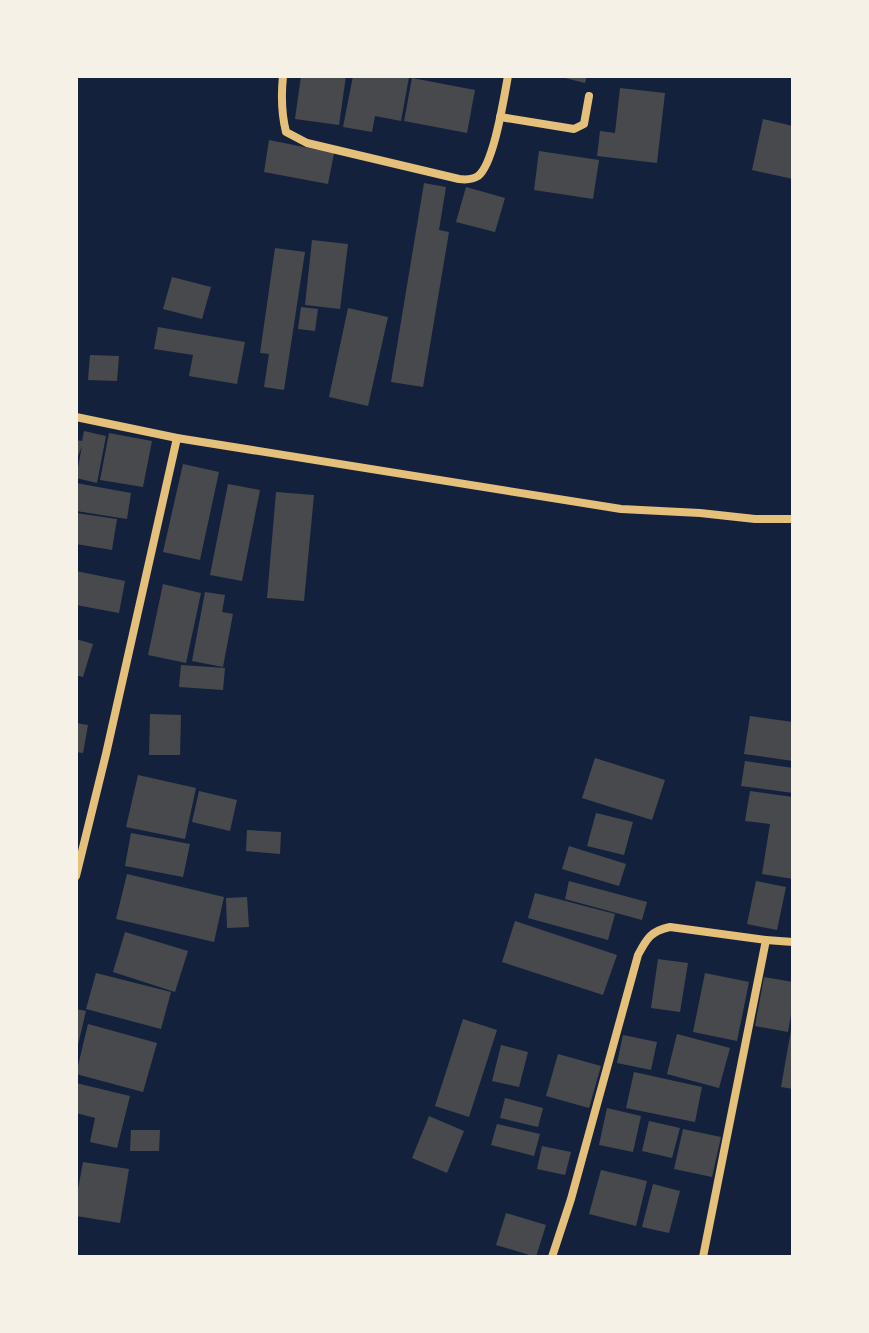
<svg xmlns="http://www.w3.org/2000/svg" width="869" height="1333" viewBox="0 0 869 1333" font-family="'Space Grotesk',sans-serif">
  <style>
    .building { fill: #48494c }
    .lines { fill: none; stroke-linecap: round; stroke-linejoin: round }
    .minor { stroke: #e5c07b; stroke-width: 8 }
  </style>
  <rect width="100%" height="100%" fill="#14213d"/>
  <!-- building -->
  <g class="building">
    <path d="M301,76H346L339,125L295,119Z"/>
    <path d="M353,76L409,77L401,121L375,116L372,132L343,127Z"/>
    <path d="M557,76H587L585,83Z"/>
    <path d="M412,78L475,90L467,133L404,121Z"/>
    <path d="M620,88L665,93L657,163L597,156L600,131L615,133Z"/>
    <path d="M763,119L793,126V179L752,170Z"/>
    <path d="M269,140L334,153L328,184L264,172Z"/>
    <path d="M539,151L599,160L593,199L534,190Z"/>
    <path d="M424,183L446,187L439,230L449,232L423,387L391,382Z"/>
    <path d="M466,187L505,198L495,232L456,222Z"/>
    <path d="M312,240L348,244L340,309L305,305Z"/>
    <path d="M275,248L305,252L284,390L264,387L269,354L260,353Z"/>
    <path d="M172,277L211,287L202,319L163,309Z"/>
    <path d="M301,307L318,309L315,331L298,329Z"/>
    <path d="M348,308L388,317L368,406L329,397Z"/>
    <path d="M158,327L245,342L237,384L189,376L193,355L154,349Z"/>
    <path d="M90,355L119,356L117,381L88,380Z"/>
    <path d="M84,431L106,436L97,483L76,478L82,446L76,461V440L82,441Z"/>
    <path d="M109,433L152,441L143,487L100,480Z"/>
    <path d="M183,464L219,472L200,560L163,552Z"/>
    <path d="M76,483L131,493L127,519L76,511Z"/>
    <path d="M228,484L260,490L242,581L210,575Z"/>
    <path d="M276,492L314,495L304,601L267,598Z"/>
    <path d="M76,513L117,519L112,550L76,544Z"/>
    <path d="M76,571L125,581L119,613L76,605Z"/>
    <path d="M163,584L201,593L186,663L148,655Z"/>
    <path d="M205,592L225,595L222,612L233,614L223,667L192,661Z"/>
    <path d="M76,639L93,644L83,677L76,675Z"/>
    <path d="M181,665L225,668L223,690L179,687Z"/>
    <path d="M150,714L181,715L180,755H149Z"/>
    <path d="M750,716L793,722V761L744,754Z"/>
    <path d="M76,723L88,725L83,753L76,752Z"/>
    <path d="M595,758L665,780L652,820L582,798Z"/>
    <path d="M745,761L793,768V793L741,786Z"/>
    <path d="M138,775L196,788L185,839L126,827Z"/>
    <path d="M199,791L237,800L230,831L192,822Z"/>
    <path d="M750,791L793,797V879L762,874L770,824L745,821Z"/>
    <path d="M596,813L633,822L624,855L587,846Z"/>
    <path d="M247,830L281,832L280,854L246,851Z"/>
    <path d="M131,833L190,844L183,877L125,866Z"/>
    <path d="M569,846L626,864L619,886L562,869Z"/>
    <path d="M127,874L224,897L214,942L116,919Z"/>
    <path d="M569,881L647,902L642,920L565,899Z"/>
    <path d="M756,881L786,887L777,930L747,924Z"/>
    <path d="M535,893L615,914L608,940L528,918Z"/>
    <path d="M247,897L249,927L227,928L226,898Z"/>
    <path d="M515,921L617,955L603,995L502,962Z"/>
    <path d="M125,932L188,951L175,992L113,972Z"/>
    <path d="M658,959L688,963L680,1012L651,1008Z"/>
    <path d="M96,973L171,992L161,1029L86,1009Z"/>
    <path d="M705,973L749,982L737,1041L693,1032Z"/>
    <path d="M764,977L793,982V1003L788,1032L755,1026Z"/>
    <path d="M76,1009L86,1011L77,1049H76Z"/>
    <path d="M463,1019L497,1030L469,1117L435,1106Z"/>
    <path d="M88,1024L157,1043L143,1092L76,1074Z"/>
    <path d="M791,1030H793V1089L781,1087Z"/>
    <path d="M677,1034L730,1048L719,1088L667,1074Z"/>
    <path d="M623,1035L657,1042L651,1070L617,1063Z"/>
    <path d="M501,1045L528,1052L519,1087L492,1081Z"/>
    <path d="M558,1054L601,1066L589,1108L546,1096Z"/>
    <path d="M634,1072L702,1087L695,1122L626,1108Z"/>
    <path d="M76,1083L130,1096L117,1148L90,1142L95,1118L76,1113Z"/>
    <path d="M505,1098L543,1108L538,1127L500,1118Z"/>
    <path d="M607,1108L641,1116L633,1152L599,1145Z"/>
    <path d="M429,1116L464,1131L447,1173L412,1158Z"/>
    <path d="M649,1121L680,1128L672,1158L642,1151Z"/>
    <path d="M497,1124L540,1134L534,1156L491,1145Z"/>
    <path d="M683,1129L721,1137L712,1177L674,1169Z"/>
    <path d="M131,1130H160L159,1151H130Z"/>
    <path d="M542,1146L571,1152L565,1175L537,1169Z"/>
    <path d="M83,1162L129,1169L120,1223L76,1216V1200Z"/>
    <path d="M601,1170L647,1181L636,1226L589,1214Z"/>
    <path d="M653,1184L680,1191L669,1233L642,1227Z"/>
    <path d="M506,1213L546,1225L536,1257L496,1245Z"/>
  </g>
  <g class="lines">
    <!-- minor -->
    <g class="minor">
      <path d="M283,76C281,96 281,112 286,132L307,143L459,179C466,180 472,180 478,176C494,164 504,97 508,76"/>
      <path d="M500,117L574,129L584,124L589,96"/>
      <path d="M76,417L177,438L621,509L700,513L755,519H793"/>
      <path d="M76,876L106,754L177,438"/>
      <path d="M552,1257L571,1199L638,955C647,938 651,931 670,927L766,940L793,942"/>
      <path d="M703,1257L766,940"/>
    </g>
  </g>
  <!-- border -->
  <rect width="869" height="1333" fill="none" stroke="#f6f1e7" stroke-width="156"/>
</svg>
